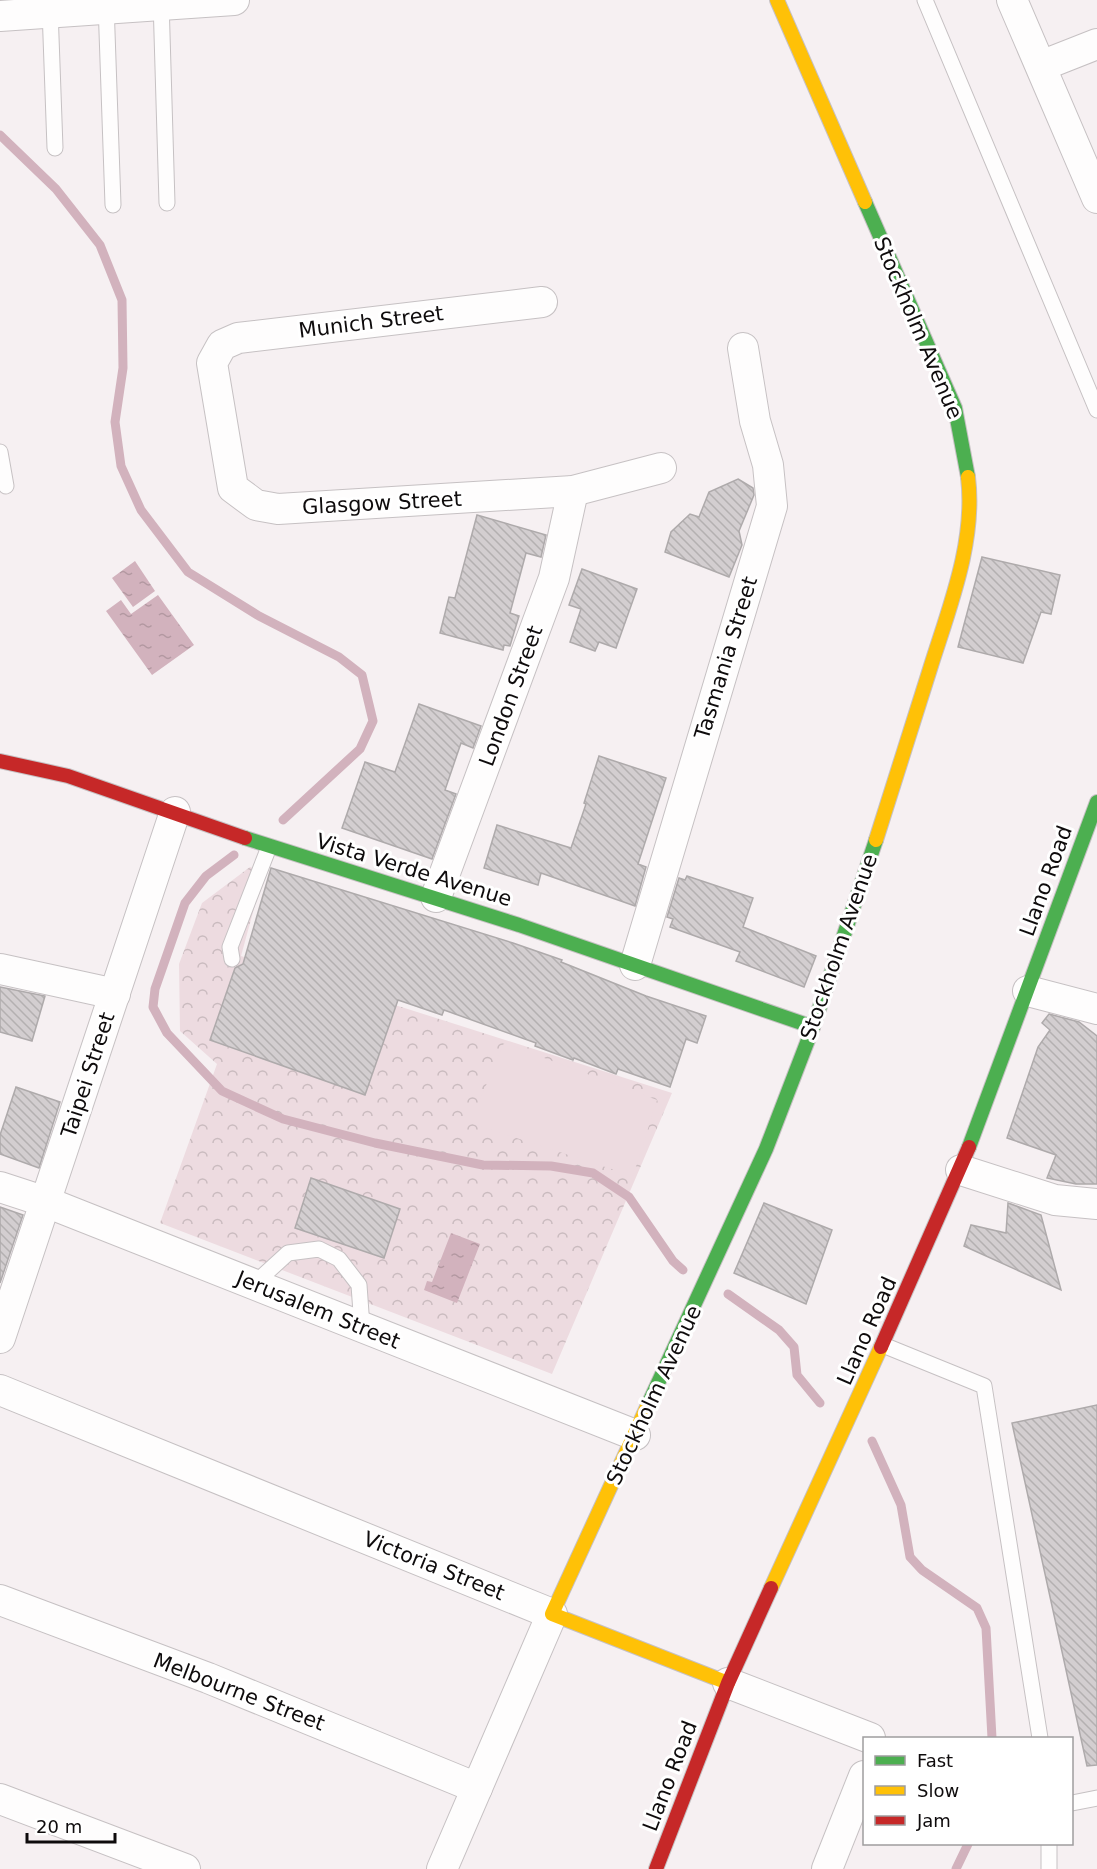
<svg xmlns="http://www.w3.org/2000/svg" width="1097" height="1869" viewBox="0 0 1097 1869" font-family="'DejaVu Sans',sans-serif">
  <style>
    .park { fill: url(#park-crowns) }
    .pitch { fill: #eddbe0 }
    .water { fill: url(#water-ripples) }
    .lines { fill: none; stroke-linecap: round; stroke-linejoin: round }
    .stream { stroke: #d2b2bd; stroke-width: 9 }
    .building { fill: url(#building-back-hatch); stroke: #aeaaab; stroke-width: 1.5 }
    .lane-casing { stroke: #c6c1c3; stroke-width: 17 }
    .street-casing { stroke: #c6c1c3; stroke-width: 32 }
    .fast-casing { stroke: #c6c1c3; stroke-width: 16 }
    .slow-casing { stroke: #c6c1c3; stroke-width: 16 }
    .jam-casing { stroke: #c6c1c3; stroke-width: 16 }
    .lane { stroke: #fefdfd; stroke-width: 15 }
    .street { stroke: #fefdfd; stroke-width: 30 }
    .fast { stroke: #4caf50; stroke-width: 14 }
    .slow { stroke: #ffc107; stroke-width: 14 }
    .jam { stroke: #c62828; stroke-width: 14 }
    .labels { text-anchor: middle; stroke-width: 6; stroke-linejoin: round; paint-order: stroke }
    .street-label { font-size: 21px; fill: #0e0b0c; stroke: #fff }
  </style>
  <defs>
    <pattern id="park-crowns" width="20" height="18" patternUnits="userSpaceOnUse" patternTransform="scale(1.5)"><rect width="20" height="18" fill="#eddbe0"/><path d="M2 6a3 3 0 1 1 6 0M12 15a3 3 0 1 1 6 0" fill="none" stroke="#cabbbf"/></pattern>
    <pattern id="water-ripples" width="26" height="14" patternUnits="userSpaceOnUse" patternTransform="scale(1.5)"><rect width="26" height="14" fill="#d2b2bd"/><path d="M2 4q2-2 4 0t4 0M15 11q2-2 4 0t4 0" fill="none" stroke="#b398a1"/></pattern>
    <pattern id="building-back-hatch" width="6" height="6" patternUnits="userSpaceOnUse" patternTransform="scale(1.5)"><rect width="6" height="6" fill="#d3ced0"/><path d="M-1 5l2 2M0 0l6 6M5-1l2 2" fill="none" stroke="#b4b0b1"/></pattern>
  </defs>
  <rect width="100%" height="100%" fill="#f6f0f2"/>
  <!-- park -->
  <path class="park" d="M250,867L264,872L241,956L672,1093L552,1374L160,1223L217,1064L180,1031L179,964L202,903Z"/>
  <!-- pitch -->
  <path class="pitch" d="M504,1043L657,1100L633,1176L470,1123Z"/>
  <!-- water -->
  <g class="water">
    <path d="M135,561L155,591L133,607L112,578Z"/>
    <path d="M158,595L194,645L152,675L106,611L121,600L131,614Z"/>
    <path d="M451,1233L480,1244L457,1303L424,1290L427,1281L432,1282Z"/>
  </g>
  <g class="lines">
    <!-- stream -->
    <g class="stream">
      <path d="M0,135L56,189L100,245L122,300L123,368L115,422L121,466L141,510L188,572L259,616L339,657L362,675L373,721L360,749L283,820"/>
      <path d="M234,855L206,876L185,903L155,989L153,1007L167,1033L222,1091L283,1119L375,1143L483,1165L551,1166L593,1173L629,1197L673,1261L683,1270"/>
      <path d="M728,1294L779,1330L794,1347L797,1375L820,1403"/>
      <path d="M872,1441L901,1505L910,1557L922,1570L977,1608L986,1628L992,1738"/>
      <path d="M956,1869L968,1844"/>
    </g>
  </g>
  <!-- building -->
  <g class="building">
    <path d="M738,479L753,488L754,495L739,531L742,545L729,577L665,552L671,532L690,514L699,517L709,492Z"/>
    <path d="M477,515L546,535L541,557L526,553L510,613L519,616L510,646L504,645L503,650L440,633L449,597L455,598Z"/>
    <path d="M982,557L1060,575L1051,614L1041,612L1023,663L958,647Z"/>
    <path d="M582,569L637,589L616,648L599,642L595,651L570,642L581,609L569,605Z"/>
    <path d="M419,704L481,726L473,748L461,743L445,790L456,794L432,859L342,828L365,762L395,772Z"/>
    <path d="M599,756L666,778L638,864L646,867L635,906L541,873L538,885L484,868L497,825L571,848L586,804L584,803Z"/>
    <path d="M271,868L513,943L562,960L561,962L646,996L706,1016L697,1043L686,1039L670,1087L618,1069L616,1074L574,1058L573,1060L535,1046L536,1043L444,1010L442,1015L398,1000L365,1095L210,1040L235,968L243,964Z"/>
    <path d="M687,876L753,898L743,927L816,956L804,987L736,961L740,952L670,927L673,919L667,917L679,878L685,880Z"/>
    <path d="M0,987L45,996L32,1041L0,1032Z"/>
    <path d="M1049,1014L1079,1022L1097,1036V1184H1076L1047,1178L1056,1155L1007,1138L1038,1047L1050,1030L1042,1023Z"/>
    <path d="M16,1087L60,1102L39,1168L0,1154V1135Z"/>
    <path d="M311,1178L400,1209L384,1258L295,1228Z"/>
    <path d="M764,1203L832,1230L806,1304L734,1273Z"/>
    <path d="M1008,1203L1041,1215L1061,1290L964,1246L971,1225L1006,1233Z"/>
    <path d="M0,1207L23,1215L0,1283Z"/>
    <path d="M1097,1405V1765L1087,1766L1012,1423Z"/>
  </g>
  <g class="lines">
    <!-- lane casing -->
    <g class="lane-casing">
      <g id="lane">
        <path d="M161,0L167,203"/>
        <path d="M925,0L1097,410"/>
        <path d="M106,3L113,205"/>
        <path d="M50,9L55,148"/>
        <path d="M0,452L6,486"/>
        <path d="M232,959L230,947L269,847"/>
        <path d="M253,1285L288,1253L319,1249L339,1259L359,1285L362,1327"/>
        <path d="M883,1345L984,1386L1040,1738"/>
        <path d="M1072,1803L1097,1798"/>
        <path d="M1049,1869V1844"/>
      </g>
    </g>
    <!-- street casing -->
    <g class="street-casing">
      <g id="street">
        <path d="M1012,0L1097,198"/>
        <path d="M0,16L234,0"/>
        <path d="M1041,66L1097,44"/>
        <path d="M542,302L238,338L222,345L212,363L233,488L256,505L278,509L573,491L661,468"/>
        <path d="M436,897L554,578L573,491"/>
        <path d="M635,965L772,506L768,465L755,421L743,348"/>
        <path d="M0,969L115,994"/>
        <path d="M1028,991L1097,1009"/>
        <path d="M961,1170L1055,1200L1097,1204"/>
        <path d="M0,1187L46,1202L635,1435"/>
        <path d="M0,1338L175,812"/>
        <path d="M0,1390L552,1614L442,1869"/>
        <path d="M0,1600L208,1678L477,1788"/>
        <path d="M728,1683L870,1738"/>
        <path d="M0,1799L185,1869"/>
        <path d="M827,1869L864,1776"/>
      </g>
    </g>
    <!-- fast casing -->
    <g class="fast-casing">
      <g id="fast">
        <path d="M865,202L955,408L968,477"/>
        <path d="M245,838L519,925L813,1027"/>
        <path d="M969,1147L1097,802"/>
        <path d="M647,1407L766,1149L813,1027L876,840"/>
      </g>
    </g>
    <!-- slow casing -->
    <g class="slow-casing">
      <g id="slow">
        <path d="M777,0L865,202"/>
        <path d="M876,840C894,783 912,726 930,669C949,608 976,542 968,477"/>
        <path d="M647,1407L552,1614L728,1683"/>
        <path d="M771,1588L881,1347"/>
      </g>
    </g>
    <!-- jam casing -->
    <g class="jam-casing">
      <g id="jam">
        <path d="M0,761L68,776L245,838"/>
        <path d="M881,1347L969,1147"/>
        <path d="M656,1869L728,1683L771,1588"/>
      </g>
    </g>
    <!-- lane -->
    <use href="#lane" class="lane"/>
    <!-- street -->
    <use href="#street" class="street"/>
    <!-- fast -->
    <use href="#fast" class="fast"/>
    <!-- slow -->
    <use href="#slow" class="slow"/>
    <!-- jam -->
    <use href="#jam" class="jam"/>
  </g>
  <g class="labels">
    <!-- street labels -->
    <g class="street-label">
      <text transform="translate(371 322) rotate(-7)" y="7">Munich Street</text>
      <text transform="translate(918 328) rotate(67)" y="7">Stockholm Avenue</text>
      <text transform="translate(382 503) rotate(-3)" y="7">Glasgow Street</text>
      <text transform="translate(726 658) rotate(-73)" y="7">Tasmania Street</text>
      <text transform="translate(511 696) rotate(-70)" y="7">London Street</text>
      <text transform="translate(414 870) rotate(17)" y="7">Vista Verde Avenue</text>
      <text transform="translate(1046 881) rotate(-70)" y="7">Llano Road</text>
      <text transform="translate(839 947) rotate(-71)" y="7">Stockholm Avenue</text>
      <text transform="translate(88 1075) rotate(-72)" y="7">Taipei Street</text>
      <text transform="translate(318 1310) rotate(22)" y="7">Jerusalem Street</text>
      <text transform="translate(867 1331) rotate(-66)" y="7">Llano Road</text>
      <text transform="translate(654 1395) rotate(-65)" y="7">Stockholm Avenue</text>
      <text transform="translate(434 1566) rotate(22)" y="7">Victoria Street</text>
      <text transform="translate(239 1692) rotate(21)" y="7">Melbourne Street</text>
      <text transform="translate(670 1776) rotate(-69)" y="7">Llano Road</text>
    </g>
  </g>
  <!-- legend -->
  <rect x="863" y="1737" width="210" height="108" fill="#ffffff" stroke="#9f9d9e" stroke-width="1.5"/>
  <rect x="875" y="1756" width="30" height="9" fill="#4caf50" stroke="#9f9d9e" stroke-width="1.5"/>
  <text x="917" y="1767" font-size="18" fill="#0e0b0c">Fast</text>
  <rect x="875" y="1786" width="30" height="9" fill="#ffc107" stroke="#9f9d9e" stroke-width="1.5"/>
  <text x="917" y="1797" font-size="18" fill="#0e0b0c">Slow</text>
  <rect x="875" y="1816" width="30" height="9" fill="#c62828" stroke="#9f9d9e" stroke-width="1.5"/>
  <text x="917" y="1827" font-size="18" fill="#0e0b0c">Jam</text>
  <!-- scale -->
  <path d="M27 1833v9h88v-9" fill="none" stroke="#0e0b0c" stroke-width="3"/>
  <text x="36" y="1833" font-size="18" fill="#0e0b0c" stroke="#ffffff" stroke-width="4.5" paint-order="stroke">20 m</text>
</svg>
